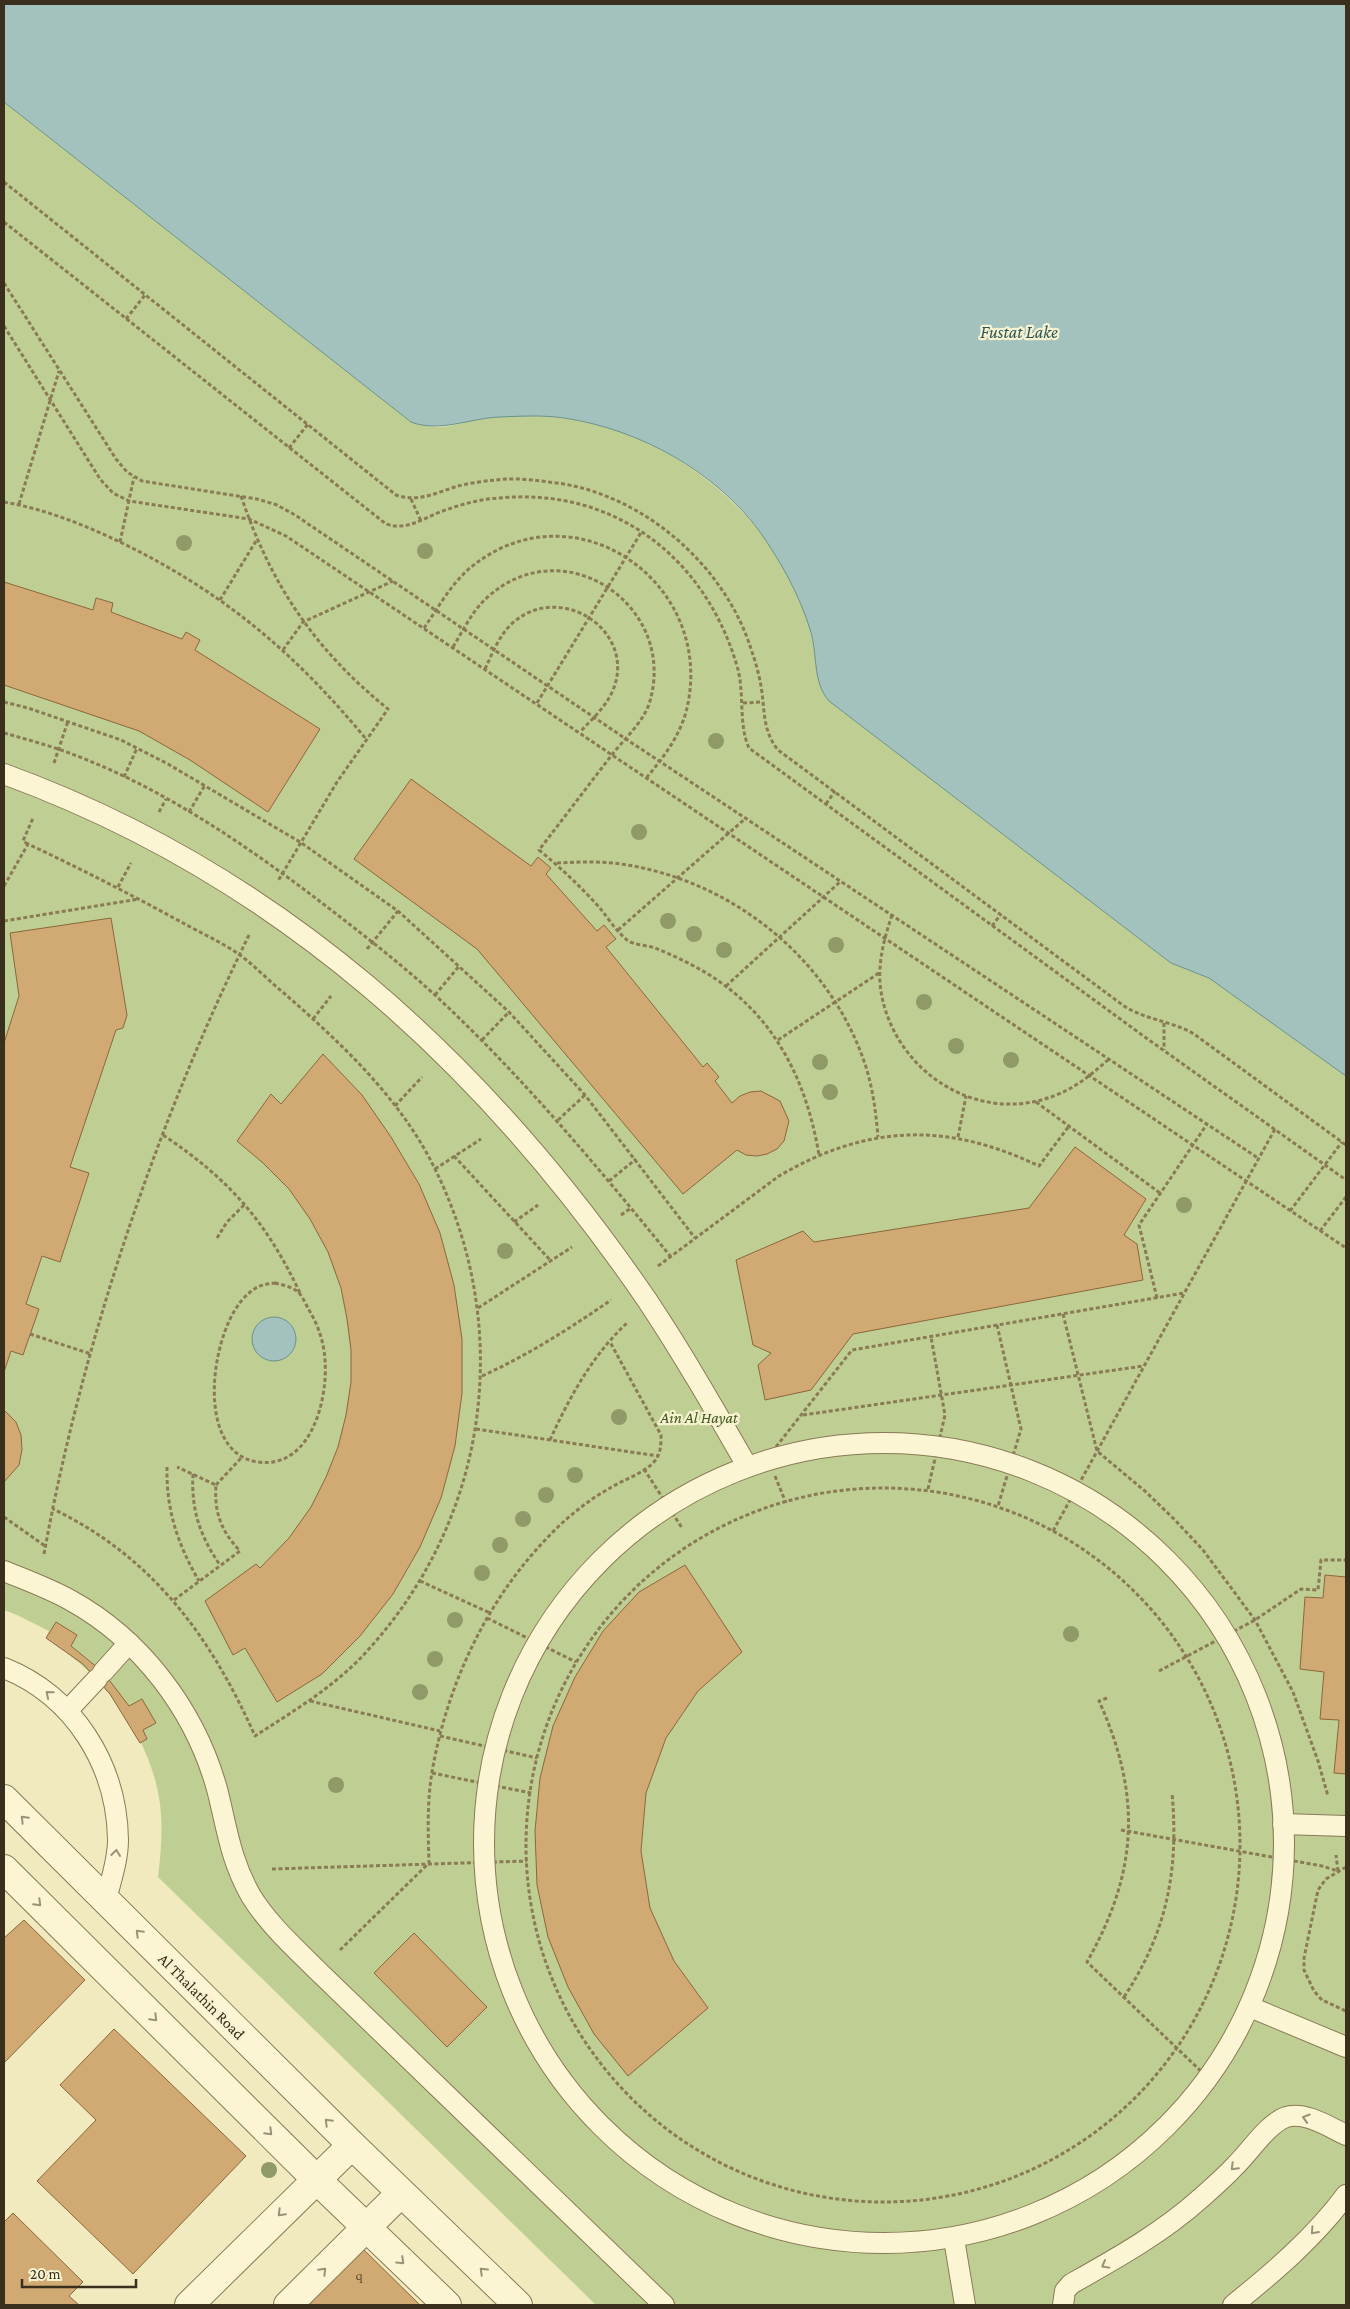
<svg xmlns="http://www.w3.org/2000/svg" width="1350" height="2309" viewBox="0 0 1350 2309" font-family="'Crimson Pro',serif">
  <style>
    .green { fill: #bfcf93 }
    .water { fill: #a3c2be; stroke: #69918d }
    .building { fill: #d1a973; stroke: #8b673b }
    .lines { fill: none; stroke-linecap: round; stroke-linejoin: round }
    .service-casing { stroke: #8a7a56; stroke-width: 22 }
    .minor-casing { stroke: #8a7a56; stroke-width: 30 }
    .path { stroke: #8a7a56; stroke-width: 3; stroke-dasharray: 4 2.5; stroke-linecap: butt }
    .service { stroke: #fbf5d3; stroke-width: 20 }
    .minor { stroke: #fbf5d3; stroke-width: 28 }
    .tree { fill: #909968 }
    .oneway { stroke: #9a9278 }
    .labels { text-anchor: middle; stroke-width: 4.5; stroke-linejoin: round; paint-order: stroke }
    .number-label { font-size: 14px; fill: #5f4e32 }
    .park-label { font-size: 16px; font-style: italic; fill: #415721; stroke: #f7f2cf }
    .street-label { font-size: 16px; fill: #392f1c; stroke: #f7f2cf }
    .water-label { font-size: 18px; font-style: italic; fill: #2a555a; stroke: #f7f2cf }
  </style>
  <rect width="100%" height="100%" fill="#f1eabf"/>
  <!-- green -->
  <path class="green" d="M4,102L411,422C419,423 428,427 437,427C453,427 470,420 485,418C497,416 511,416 523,416C625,413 727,474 779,560C792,581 803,606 810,629C818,653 812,682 829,701L1171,963L1209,978L1346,1076V2305H596L158,1877C161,1853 163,1829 160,1804C151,1736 103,1674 46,1638L49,1631L17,1615L4,1610Z"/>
  <!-- water -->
  <g class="water">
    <path d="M4,4H1346V1076L1209,978L1171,963L829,701C812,682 818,653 810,629C799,594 781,562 760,532C715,471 639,429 564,418C543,415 521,416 500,417C470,418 440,433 411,422L4,102Z"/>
    <circle cx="274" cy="1339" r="22"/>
  </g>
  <!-- building -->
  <g class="building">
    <path d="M4,582L93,610L96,598L113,603L111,612L182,639L186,632L200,640L195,650L320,729L268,812L190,760L139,731L4,685Z"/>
    <path d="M411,779L531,866L538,857L551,868L546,874L597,931L604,925L616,939L606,947L703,1067L707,1063L719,1077L715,1081L732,1103L740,1096L750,1092L761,1091L780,1101L789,1121L784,1141L777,1149L767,1154L757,1156L746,1155L737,1150L683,1194L477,949L354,859Z"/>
    <path d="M111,918L127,1015L123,1028L116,1030L70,1167L89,1173L60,1262L42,1256L26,1304L39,1309L23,1355L11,1351L4,1372V1043L19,996L10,933Z"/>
    <path d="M323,1054L362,1095L391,1137L419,1184L440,1233L454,1285L462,1339V1393L455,1446L441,1498L420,1547L393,1594L360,1636L322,1674L277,1702L245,1648L233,1655L205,1601L256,1564L260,1568L289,1538L311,1507L326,1477L338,1447L346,1415L351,1382V1350L347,1319L341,1288L328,1252L310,1219L289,1189L263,1163L237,1141L271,1094L281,1104Z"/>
    <path d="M1075,1147L1146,1199L1124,1235L1137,1244L1143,1280L853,1334L811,1390L765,1400L758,1365L771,1353L753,1345L736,1260L803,1231L814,1242L1029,1208Z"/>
    <path d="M4,1410L16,1422L21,1435L22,1450L19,1465L4,1482Z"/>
    <path d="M685,1565L742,1652L698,1691L666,1738L646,1793L641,1851L650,1908L674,1961L708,2008L628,2076L594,2034L568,1987L548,1937L537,1885L535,1831L540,1778L553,1726L575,1677L603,1631L639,1592Z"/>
    <path d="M1325,1575L1346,1577V1774L1334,1773L1339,1720L1320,1719L1324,1672L1300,1669L1305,1597L1323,1598Z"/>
    <path d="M56,1622L77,1635L71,1646L103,1672L129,1706L142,1699L156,1723L143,1730L147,1739L140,1743L110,1694L83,1664L46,1638Z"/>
    <path d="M24,1920L85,1980L4,2063V1938Z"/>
    <path d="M414,1933L487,2007L447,2047L374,1973Z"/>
    <path d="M114,2029L246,2156L133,2274L37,2181L96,2120L60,2085Z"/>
    <path d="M13,2213L83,2282L69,2296L79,2305H4V2222Z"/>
    <path d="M359,2245L420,2305H299Z"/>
  </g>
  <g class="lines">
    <!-- service casing -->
    <g class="service-casing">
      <g id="service">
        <path d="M4,774C278,874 484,1062 647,1300C683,1354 715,1410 747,1466"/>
        <circle cx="884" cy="1843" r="400"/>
        <path d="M4,1571C26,1580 48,1588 70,1600C141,1639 195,1710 217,1789C227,1828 230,1859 251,1896C269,1925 295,1948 319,1972L664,2305"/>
        <path d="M4,1668C74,1696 117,1765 118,1840C118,1860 111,1880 106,1900"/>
        <path d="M103,1672L129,1643"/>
        <path d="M68,1710L97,1679"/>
        <path d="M1283,1824L1346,1826"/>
        <path d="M1250,2007L1346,2047"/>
        <path d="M954,2239L965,2305"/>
        <path d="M1063,2305L1065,2291L1071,2284C1117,2258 1162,2233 1201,2198C1212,2188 1224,2178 1234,2167C1249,2153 1267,2124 1286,2117C1305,2111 1329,2127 1346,2135"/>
        <path d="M1233,2305C1274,2272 1315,2237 1346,2195"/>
      </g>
    </g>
    <!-- minor casing -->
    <g class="minor-casing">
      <g id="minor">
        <path d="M4,1799L352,2145L518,2305"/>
        <path d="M4,1869L316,2179L447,2305"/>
        <path d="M189,2305L352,2145"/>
        <path d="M288,2305L401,2193"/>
      </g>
    </g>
    <!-- path -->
    <g class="path">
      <path d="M4,182L396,495C418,503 438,492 458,486C470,483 484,481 496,480C518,477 541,481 564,484C649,499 727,569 752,652C756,663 759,675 761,686C765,709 762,730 778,750L1124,1006C1146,1020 1172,1021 1194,1034L1346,1145"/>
      <path d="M4,222L386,524C406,531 422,519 440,512C459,505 479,499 499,498C614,487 705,557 737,666C745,692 738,724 749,748L1149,1040L1346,1180"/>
      <path d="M4,283L116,459L127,472L142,481L257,499L277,505L295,515L626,739L1258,1158"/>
      <path d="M126,319L145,295"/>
      <path d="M4,326L100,479L113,493L129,501L249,519L286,536L1346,1248"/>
      <path d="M289,448L308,424"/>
      <path d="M241,496C271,585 315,650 388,709L337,782L278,881"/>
      <path d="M411,499L421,521"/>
      <path d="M4,502C45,509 85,525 122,543C223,592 295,653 366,739"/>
      <path d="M19,504L59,371"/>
      <path d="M120,542L134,477"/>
      <path d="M220,600L256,541"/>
      <path d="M424,628C438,608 451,584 470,568C574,482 719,584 686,712C679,737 663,758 647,777"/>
      <path d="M453,647C464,629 473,609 490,595C566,530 677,606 650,701C644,722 624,739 611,756C587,787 563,819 539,850C561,868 581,887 600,908C608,918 616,931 627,940C633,945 647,945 655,948C667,953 679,958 690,964C767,1003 805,1071 819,1155"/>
      <path d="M283,650L303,622L393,581"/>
      <path d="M485,669C493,652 500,633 515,621C563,582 637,632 613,690C606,707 592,719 580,732"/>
      <path d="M4,702L28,708L121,740L168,764L300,842L398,911L509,1012L585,1095L695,1238"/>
      <path d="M537,703L642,531"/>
      <path d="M743,703L762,702"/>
      <path d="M4,733C22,738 40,743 58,749C154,782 242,842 322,903C361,933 400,963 436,996C522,1076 597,1166 671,1257"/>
      <path d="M54,763L68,721"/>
      <path d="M124,777L137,748"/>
      <path d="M826,804L835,791"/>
      <path d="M159,812L166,799"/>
      <path d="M189,812L205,785"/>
      <path d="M28,844L23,841L33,818"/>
      <path d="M557,863C578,862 599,861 621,864C732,880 831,959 866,1067C873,1090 876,1113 878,1137"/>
      <path d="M4,886L28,844C81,869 132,895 183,923C201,933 223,943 240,955C256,967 270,982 285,994C343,1045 402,1100 436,1171C514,1331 488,1518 368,1650C336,1686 295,1710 255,1736C211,1637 153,1557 53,1509"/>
      <path d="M118,887L131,863"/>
      <path d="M892,915C883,942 876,969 882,997C898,1074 980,1126 1056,1095C1077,1087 1093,1073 1109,1059"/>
      <path d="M4,921L139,899"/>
      <path d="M992,926L1001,914"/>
      <path d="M618,930L746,818"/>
      <path d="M367,949L398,911"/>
      <path d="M726,986L841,881"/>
      <path d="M435,995L460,965"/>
      <path d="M313,1019L331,996"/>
      <path d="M1164,1023V1050"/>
      <path d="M482,1040L509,1012"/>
      <path d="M778,1040L879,973"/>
      <path d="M1036,1102L1160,1193"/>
      <path d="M395,1106L422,1077"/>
      <path d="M558,1120L585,1095"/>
      <path d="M163,1135C229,1179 266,1221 300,1293"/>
      <path d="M958,1137L966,1096"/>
      <path d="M454,1156L551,1261"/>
      <path d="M435,1169L481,1139"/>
      <path d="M609,1181L636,1159"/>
      <path d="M1290,1211L1342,1142"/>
      <path d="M621,1215L631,1208"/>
      <path d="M514,1222L538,1205"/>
      <path d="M1320,1231L1346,1197"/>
      <path d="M217,1238L227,1222L245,1204"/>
      <path d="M658,1266L779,1176C868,1124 947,1122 1039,1166L1069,1126"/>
      <path d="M275,1283C283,1285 293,1287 299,1293C303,1297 306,1305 309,1310C318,1325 324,1342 325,1360C328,1400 311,1469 258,1462C192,1453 211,1325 248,1294C256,1286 264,1284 275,1283Z"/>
      <path d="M1157,1298L1139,1225L1207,1124"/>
      <path d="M478,1308L572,1247"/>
      <path d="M1063,1314L1097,1451L1146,1492L1175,1520L1203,1550L1255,1620L1293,1692L1318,1761L1328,1796"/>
      <path d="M997,1325L1021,1429L998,1506"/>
      <path d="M30,1334L91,1354"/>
      <path d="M482,1376C528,1355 569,1329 611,1300"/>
      <path d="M803,1415L1143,1366"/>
      <path d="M476,1429L658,1456"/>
      <path d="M550,1440C569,1398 593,1354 628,1322"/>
      <path d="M772,1452L852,1350L1184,1293"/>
      <path d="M167,1467C166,1510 178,1545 199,1581"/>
      <path d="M644,1469L682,1528"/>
      <path d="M193,1474C191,1510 200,1536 220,1565"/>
      <path d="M775,1476L786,1503"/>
      <path d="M216,1485L242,1457"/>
      <circle cx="883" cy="1845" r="357"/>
      <path d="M928,1489L945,1415L931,1337"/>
      <path d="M4,1517L45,1546"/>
      <path d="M1053,1531L1275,1129"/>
      <path d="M44,1554C82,1345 156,1124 250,933"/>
      <path d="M420,1581L490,1613"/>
      <path d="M174,1600L240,1551C221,1531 214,1512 216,1485L177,1467"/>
      <path d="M487,1618L576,1662"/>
      <path d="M1159,1671L1255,1620L1301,1589L1318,1590L1321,1560H1346"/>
      <path d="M1107,1698L1099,1701C1142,1796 1138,1872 1087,1962L1209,2079"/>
      <path d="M310,1701L440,1731"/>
      <path d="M440,1736L537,1758"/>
      <path d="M432,1773L531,1793"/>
      <path d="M1121,1830L1322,1866L1338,1871L1336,1855"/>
      <path d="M1346,1867L1326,1879L1318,1890L1304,1958V1970L1314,1991L1322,2000L1346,2011"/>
      <path d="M272,1869L527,1861"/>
      <path d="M340,1950L429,1863C428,1833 427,1802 432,1772C447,1685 486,1601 548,1537C566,1518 587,1501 610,1488C623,1480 642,1474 653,1463C661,1455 661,1445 661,1435L610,1342"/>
      <path d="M1124,1997C1167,1932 1179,1870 1172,1793"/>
    </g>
    <!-- service -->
    <use href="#service" class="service"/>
    <!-- minor -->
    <use href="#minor" class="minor"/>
  </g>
  <!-- trees -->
  <g class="tree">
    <circle cx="184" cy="543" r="8"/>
    <circle cx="425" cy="551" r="8"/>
    <circle cx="716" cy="741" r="8"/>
    <circle cx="639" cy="832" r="8"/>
    <circle cx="668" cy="921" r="8"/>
    <circle cx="694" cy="934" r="8"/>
    <circle cx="836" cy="945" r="8"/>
    <circle cx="724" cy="950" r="8"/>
    <circle cx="924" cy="1002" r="8"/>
    <circle cx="956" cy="1046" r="8"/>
    <circle cx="1011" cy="1060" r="8"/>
    <circle cx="820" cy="1062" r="8"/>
    <circle cx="830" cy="1092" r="8"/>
    <circle cx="1184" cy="1205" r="8"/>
    <circle cx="505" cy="1251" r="8"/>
    <circle cx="619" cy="1417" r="8"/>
    <circle cx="575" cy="1475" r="8"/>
    <circle cx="546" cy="1495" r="8"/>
    <circle cx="523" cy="1519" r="8"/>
    <circle cx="500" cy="1545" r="8"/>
    <circle cx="482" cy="1573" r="8"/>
    <circle cx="455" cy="1620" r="8"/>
    <circle cx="1071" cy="1634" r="8"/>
    <circle cx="435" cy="1659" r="8"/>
    <circle cx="420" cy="1692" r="8"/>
    <circle cx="336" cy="1785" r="8"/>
    <circle cx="269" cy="2170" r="8"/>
  </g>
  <!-- one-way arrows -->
  <defs><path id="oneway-chevron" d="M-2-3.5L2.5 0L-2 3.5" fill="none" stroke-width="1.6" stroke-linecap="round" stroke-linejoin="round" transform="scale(1.25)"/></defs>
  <g class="oneway">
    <use href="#oneway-chevron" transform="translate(49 1694) rotate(-140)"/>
    <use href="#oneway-chevron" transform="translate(24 1819) rotate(-135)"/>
    <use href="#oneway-chevron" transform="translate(116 1853) rotate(-83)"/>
    <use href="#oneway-chevron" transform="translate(38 1903) rotate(45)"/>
    <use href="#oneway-chevron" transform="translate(139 1933) rotate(-135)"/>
    <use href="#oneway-chevron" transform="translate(154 2018) rotate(45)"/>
    <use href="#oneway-chevron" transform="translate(1306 2118) rotate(-163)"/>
    <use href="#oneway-chevron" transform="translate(328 2122) rotate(-135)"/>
    <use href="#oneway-chevron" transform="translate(269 2132) rotate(45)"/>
    <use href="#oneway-chevron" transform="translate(1234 2167) rotate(135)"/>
    <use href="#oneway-chevron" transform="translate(281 2213) rotate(135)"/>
    <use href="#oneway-chevron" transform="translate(1314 2231) rotate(132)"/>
    <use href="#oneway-chevron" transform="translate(401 2261) rotate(44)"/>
    <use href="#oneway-chevron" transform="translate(1105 2265) rotate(151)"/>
    <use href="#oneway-chevron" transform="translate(323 2271) rotate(-45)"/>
    <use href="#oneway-chevron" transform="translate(483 2271) rotate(-136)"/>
  </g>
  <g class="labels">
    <!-- number labels -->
    <g class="number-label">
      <text x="359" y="2280">q</text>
    </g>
    <!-- park labels -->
    <g class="park-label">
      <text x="699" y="1423">Ain Al Hayat</text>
    </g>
    <!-- street labels -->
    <g class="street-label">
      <text transform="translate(202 1996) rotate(45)" y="6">Al Thalathin Road</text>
    </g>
    <!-- water labels -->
    <g class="water-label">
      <text x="1019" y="338">Fustat Lake</text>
    </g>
  </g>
  <!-- border -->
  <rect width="1350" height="2309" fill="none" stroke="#392f1c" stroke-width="10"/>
  <!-- scale -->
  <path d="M22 2279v8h114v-8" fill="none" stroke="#392f1c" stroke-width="2.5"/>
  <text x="30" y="2279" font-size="15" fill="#392f1c" stroke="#f7f2cf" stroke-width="4" paint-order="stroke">20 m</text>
</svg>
